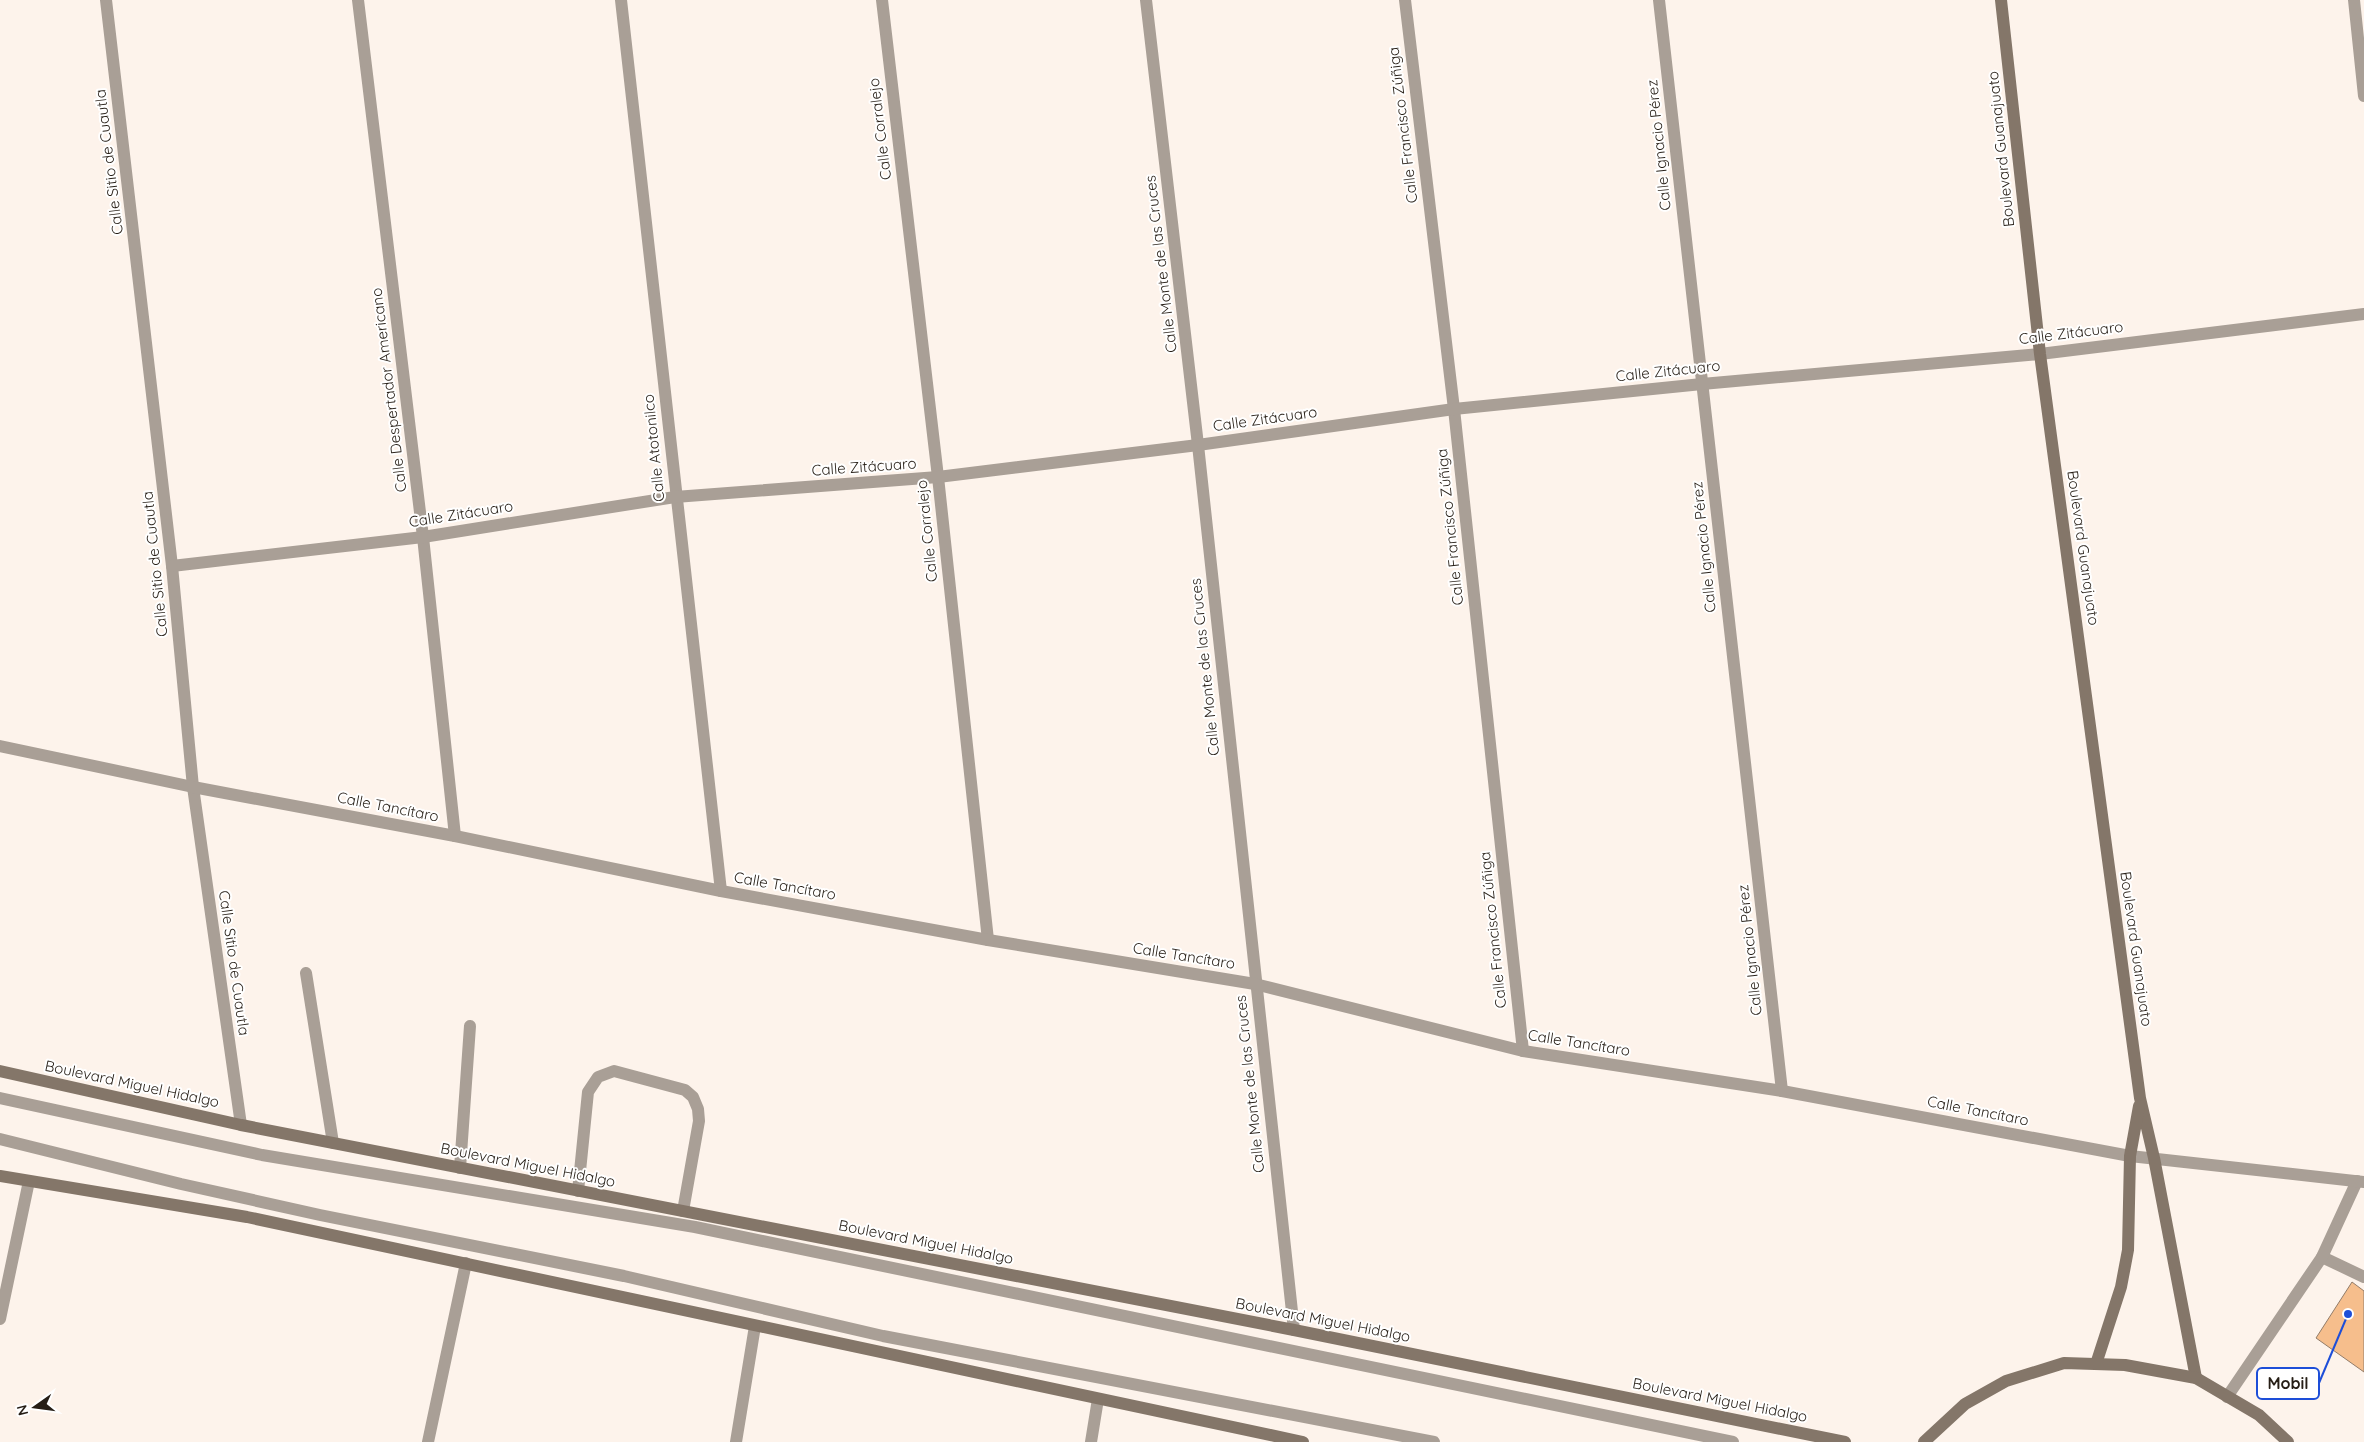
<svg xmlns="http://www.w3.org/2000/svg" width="2364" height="1442" viewBox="0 0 2364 1442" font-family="Quicksand,sans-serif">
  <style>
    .building { fill: #f6be8c; stroke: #927c69 }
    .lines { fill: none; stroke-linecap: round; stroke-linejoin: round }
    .lane { stroke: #a99f96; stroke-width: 12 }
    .street { stroke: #a99f96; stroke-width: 12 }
    .secondary { stroke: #847669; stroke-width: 12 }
    .labels { text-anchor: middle; stroke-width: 4; stroke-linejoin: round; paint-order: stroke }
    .street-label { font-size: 15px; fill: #261e16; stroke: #fff }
    .leader { fill: none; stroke: #1d4ed8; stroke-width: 2 }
    .callout-dot { fill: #1d4ed8; stroke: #fff; stroke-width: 2 }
    .callout { fill: #fff; stroke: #1d4ed8; stroke-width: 2 }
    .callout-label { font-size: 16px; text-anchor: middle; font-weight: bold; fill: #261e16 }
  </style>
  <rect width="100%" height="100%" fill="#fdf3eb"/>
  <!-- building -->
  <path class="building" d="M2352,1282L2364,1291V1372L2316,1338Z"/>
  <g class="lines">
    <!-- lane -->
    <g class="lane">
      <path d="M306,973L333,1143"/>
      <path d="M0,1098L262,1155L695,1227L1733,1442"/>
      <path d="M0,1139L181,1184L320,1215L624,1276L883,1336L1434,1442"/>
      <path d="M460,1168L470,1026"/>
      <path d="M578,1191L588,1092L598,1077L614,1071L685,1090L693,1097L698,1109L699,1121L683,1211"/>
      <path d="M2322,1257L2364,1277"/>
      <path d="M0,1319L29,1181"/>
      <path d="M2227,1397L2322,1257L2357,1181"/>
    </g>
    <!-- street -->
    <g class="street">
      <path d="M106,0L172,566L193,787L241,1125"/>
      <path d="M358,0L423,537L455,836"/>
      <path d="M621,0L721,891"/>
      <path d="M882,0L938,477L988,940"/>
      <path d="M1146,0L1198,445L1294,1330"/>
      <path d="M1405,0L1454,409L1523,1051"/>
      <path d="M1659,0L1782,1091"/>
      <path d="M2354,0L2364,96"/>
      <path d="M172,566L423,537L675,497L938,477L1198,445L1454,409L1702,384L2040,354L2364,314"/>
      <path d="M0,746L193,787L455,836L721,891L988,940L1255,984L1523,1051L1782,1091L2130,1156L2364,1182"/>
      <path d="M428,1442L466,1263"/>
      <path d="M736,1442L755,1326"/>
      <path d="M1091,1442L1098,1399"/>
    </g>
    <!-- secondary -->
    <g class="secondary">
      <path d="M2001,0L2040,354L2140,1098L2154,1158L2196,1378"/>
      <path d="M0,1071L241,1125L1294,1330L1845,1442"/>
      <path d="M0,1176L247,1217L1303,1442"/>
      <path d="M2096,1364L2121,1287L2128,1250L2130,1156L2139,1106"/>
      <path d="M1924,1442L1965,1404L2006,1381L2064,1363L2125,1365L2196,1378L2259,1415L2288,1442"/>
    </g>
  </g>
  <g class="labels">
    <!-- street labels -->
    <g class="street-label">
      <text transform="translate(1403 125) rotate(-97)" y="5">Calle Francisco Zúñiga</text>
      <text transform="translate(880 129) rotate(-97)" y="5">Calle Corralejo</text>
      <text transform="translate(1659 145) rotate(-96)" y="5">Calle Ignacio Pérez</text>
      <text transform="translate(2001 149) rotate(-96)" y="5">Boulevard Guanajuato</text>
      <text transform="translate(109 162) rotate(-97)" y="5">Calle Sitio de Cuautla</text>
      <text transform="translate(1161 264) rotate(-97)" y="5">Calle Monte de las Cruces</text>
      <text transform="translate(2071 333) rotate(-7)" y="5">Calle Zitácuaro</text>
      <text transform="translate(1668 371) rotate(-6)" y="5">Calle Zitácuaro</text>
      <text transform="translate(389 390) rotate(-97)" y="5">Calle Despertador Americano</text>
      <text transform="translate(1265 419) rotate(-8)" y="5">Calle Zitácuaro</text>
      <text transform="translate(654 448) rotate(-96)" y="5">Calle Atotonilco</text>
      <text transform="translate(864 467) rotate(-4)" y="5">Calle Zitácuaro</text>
      <text transform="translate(461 514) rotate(-9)" y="5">Calle Zitácuaro</text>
      <text transform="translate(1450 527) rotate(-96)" y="5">Calle Francisco Zúñiga</text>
      <text transform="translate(927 531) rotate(-96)" y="5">Calle Corralejo</text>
      <text transform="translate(1704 547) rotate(-96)" y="5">Calle Ignacio Pérez</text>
      <text transform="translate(2083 548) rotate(82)" y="5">Boulevard Guanajuato</text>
      <text transform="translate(155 564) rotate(-96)" y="5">Calle Sitio de Cuautla</text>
      <text transform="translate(1205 667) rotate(-96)" y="5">Calle Monte de las Cruces</text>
      <text transform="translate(388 807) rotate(11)" y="5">Calle Tancítaro</text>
      <text transform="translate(785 886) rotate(10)" y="5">Calle Tancítaro</text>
      <text transform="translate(1493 930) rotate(-96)" y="5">Calle Francisco Zúñiga</text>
      <text transform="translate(2136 949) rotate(82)" y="5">Boulevard Guanajuato</text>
      <text transform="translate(1750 950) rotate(-96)" y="5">Calle Ignacio Pérez</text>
      <text transform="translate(1184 956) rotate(9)" y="5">Calle Tancítaro</text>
      <text transform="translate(234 963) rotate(82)" y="5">Calle Sitio de Cuautla</text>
      <text transform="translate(1579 1043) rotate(9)" y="5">Calle Tancítaro</text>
      <text transform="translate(132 1084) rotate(12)" y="5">Boulevard Miguel Hidalgo</text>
      <text transform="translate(1250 1084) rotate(-96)" y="5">Calle Monte de las Cruces</text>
      <text transform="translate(1978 1111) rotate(11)" y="5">Calle Tancítaro</text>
      <text transform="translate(528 1165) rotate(11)" y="5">Boulevard Miguel Hidalgo</text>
      <text transform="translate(926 1242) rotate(11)" y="5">Boulevard Miguel Hidalgo</text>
      <text transform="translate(1323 1320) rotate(11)" y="5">Boulevard Miguel Hidalgo</text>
      <text transform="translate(1720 1400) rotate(11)" y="5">Boulevard Miguel Hidalgo</text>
    </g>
  </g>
  <!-- callouts -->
  <path class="leader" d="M2348 1314L2319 1383"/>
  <circle class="callout-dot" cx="2348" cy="1314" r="5"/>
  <rect class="callout" x="2257" y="1368" width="62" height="31" rx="5"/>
  <g class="callout-label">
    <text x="2288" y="1389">Mobil</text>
  </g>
  <!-- north arrow -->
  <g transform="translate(35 1407) rotate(256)" stroke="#ffffff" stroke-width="4" paint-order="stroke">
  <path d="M0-4L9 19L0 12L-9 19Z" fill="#261e16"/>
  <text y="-8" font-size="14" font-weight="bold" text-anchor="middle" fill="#261e16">N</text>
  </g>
</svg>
